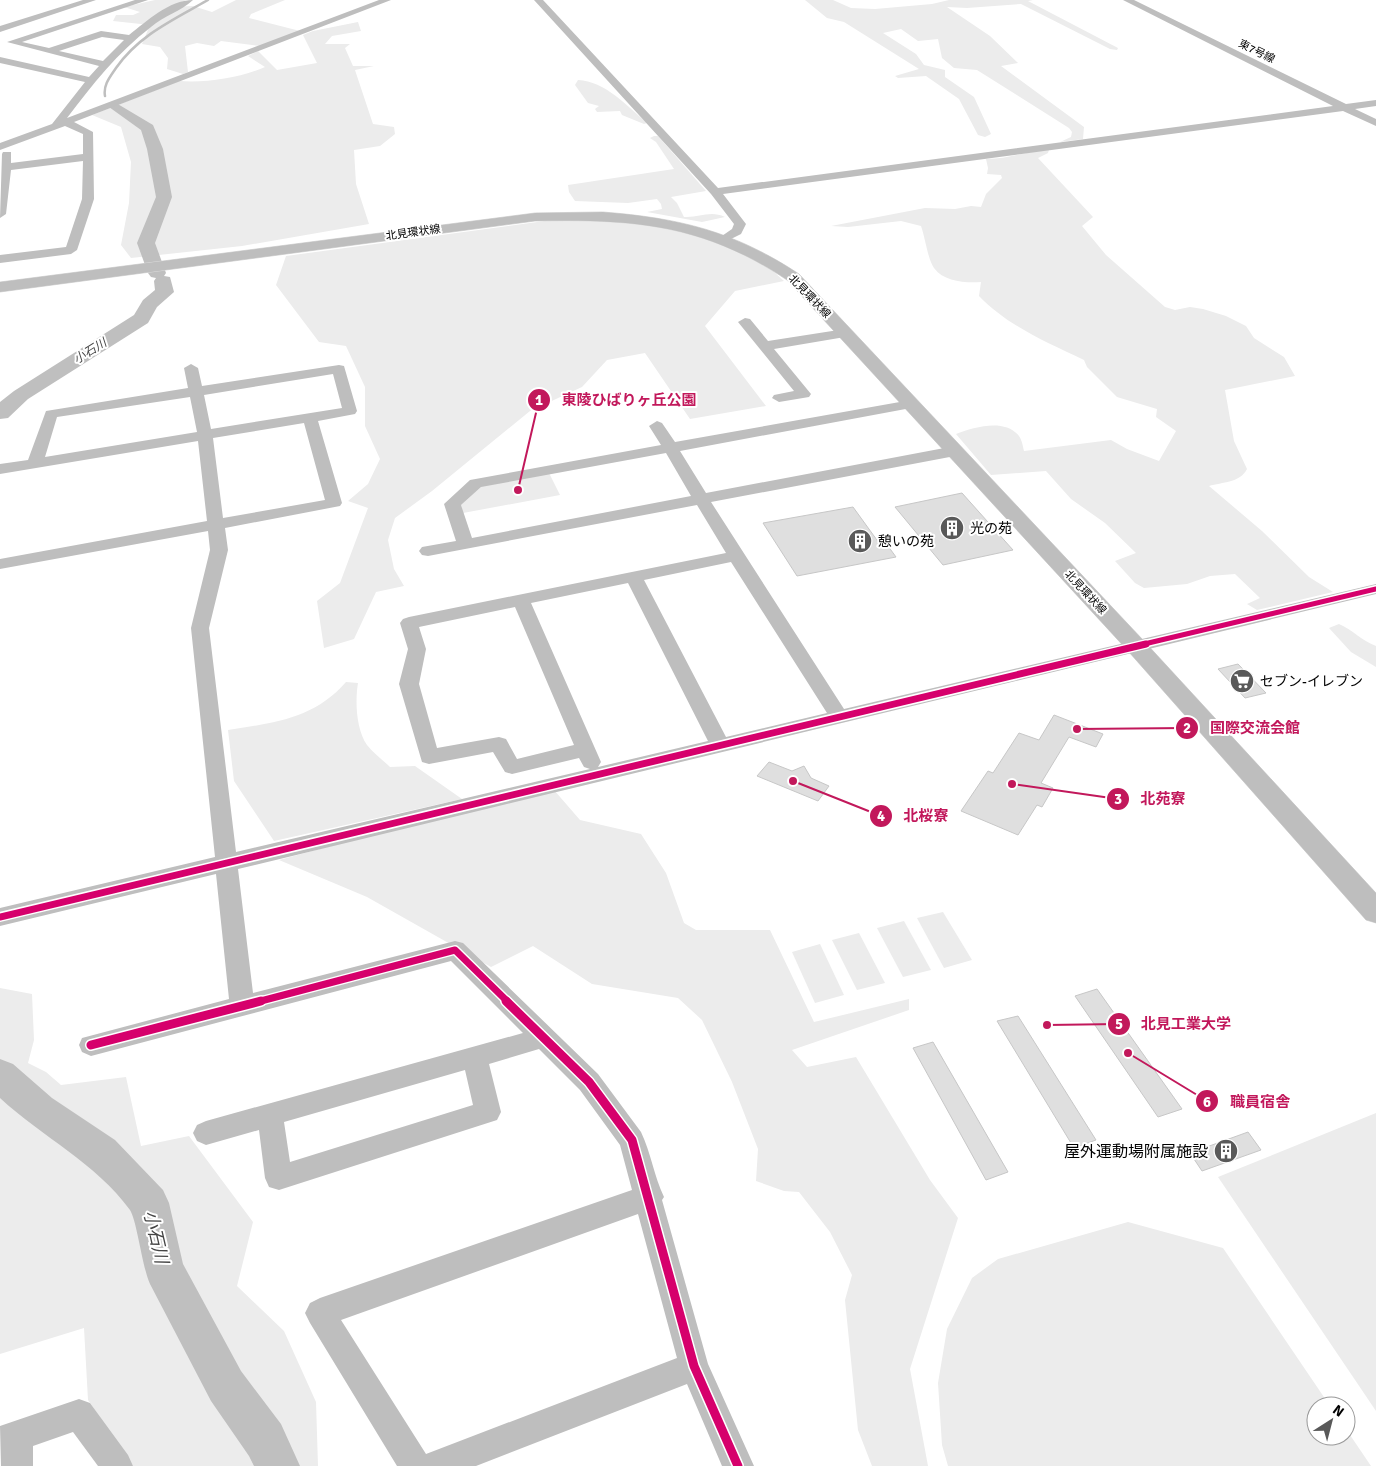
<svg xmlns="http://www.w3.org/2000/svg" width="1376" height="1466" viewBox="0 0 1376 1466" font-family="Signika,'Noto Sans JP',sans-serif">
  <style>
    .green { fill: #ececec }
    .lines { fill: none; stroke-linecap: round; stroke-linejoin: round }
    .stream { stroke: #bfbfbf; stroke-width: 2.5 }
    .river { fill: #bfbfbf; fill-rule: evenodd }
    .building { fill: #dfdfdf; stroke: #c7c7c7 }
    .major-casing { stroke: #dbdbdb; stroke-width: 1 }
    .minor { fill: #bebebe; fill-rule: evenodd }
    .major { fill: #bebebe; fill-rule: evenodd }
    .cycleway-far2-casing { stroke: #fff; stroke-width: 8 }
    .cycleway-far1-casing { stroke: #fff; stroke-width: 10 }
    .cycleway-casing { stroke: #fff; stroke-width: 12 }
    .cycleway-far2 { stroke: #d6006c; stroke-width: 5 }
    .cycleway-far1 { stroke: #d6006c; stroke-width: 7 }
    .cycleway { stroke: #d6006c; stroke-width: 9 }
    .labels { text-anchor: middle; stroke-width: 4; stroke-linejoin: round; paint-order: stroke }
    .far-street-label { font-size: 11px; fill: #000; stroke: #fff }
    .far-water-label { font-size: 12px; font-style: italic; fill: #444; stroke: #fff }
    .poi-label { font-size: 14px; fill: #000; stroke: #fff; text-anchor: start }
    .near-poi-label { font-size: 16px; fill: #000; stroke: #fff; text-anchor: end }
    .near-water-label { font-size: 18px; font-style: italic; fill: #444; stroke: #fff }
    .leader { fill: none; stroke: #c2185b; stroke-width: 2 }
    .callout-dot { fill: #c2185b; stroke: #fff; stroke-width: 2 }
    .mark-label { font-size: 15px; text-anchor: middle; font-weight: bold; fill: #fff }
    .callout-label { font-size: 15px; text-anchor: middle; font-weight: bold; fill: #c2185b; stroke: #fff; stroke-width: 4; stroke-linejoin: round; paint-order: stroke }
  </style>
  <rect width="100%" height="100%" fill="#fff"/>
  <!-- green -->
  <g class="green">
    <path d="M155,0H186L171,7L193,6L212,12L236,0H285L251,14L249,18L300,31L260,46L221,41L214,46L197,43L185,46L188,72L183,74L167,69L168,58L160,47L142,44L150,25L113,21L116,15H133L140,12L124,7Z"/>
    <path d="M805,0H833L851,8L875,9L932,4L949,0H1033L1028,1L1118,48L1117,50L1110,49L1021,4L967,8L947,7L990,36L1018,63L1001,66L1084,127L1083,139L1060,142L1071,137L1072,132L1069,128L977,70L954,68L942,58L938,39L918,41L901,29L883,33L916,54L924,65L945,70V77L974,97L991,134L985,137L978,135L959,99L926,76L898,78L895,76L919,69L844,22L827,18Z"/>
    <path d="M358,22L361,31L332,36L325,44H350L345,48L353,66H374L355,70L373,124L394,127L395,134L380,146L354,150L356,184L369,224L242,246L131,258L121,245L129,203L131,162L121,127L92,115L179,81C207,83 240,78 265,67L248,56L258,51L277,70L317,63L303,35L313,31Z"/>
    <path d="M578,80C605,81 627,106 647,123L644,124L622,115L620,111L597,112L595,109L599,106L588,103L575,85Z"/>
    <path d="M654,136H658L706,191L671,197L677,203L684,217C699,218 710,210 725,217L702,222L647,212L662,209L661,204L657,199L628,203L575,201L569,192L568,185L674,169L656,142L650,138Z"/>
    <path d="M1049,150L1048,153L1038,158L1093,217L1082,226L1106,255L1165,307L1175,310L1190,307L1203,309L1226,316L1246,326L1254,338L1284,357L1295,376L1225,390L1234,441L1247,469C1240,483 1222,482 1209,486L1262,531L1309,577L1333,592L1257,610L1247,604L1260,598L1235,574L1210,576L1187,584L1144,588L1135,583L1115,561L1136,553L1105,523L1071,499L1046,471L991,475L956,434C974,427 1005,418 1019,436C1022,440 1023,447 1024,451L1111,440L1127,449L1159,461L1176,431L1156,417L1157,409L1117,397L1087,367L1084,360C1046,342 1008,326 979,296L981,282C966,283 944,282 934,268C928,260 925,237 921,226L901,221L848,227L831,226L925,208L955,209L971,206L981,207L986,194L1002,178L1001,175L987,174L988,168L986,159C1010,159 1026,151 1049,150Z"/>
    <path d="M559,219C624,222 696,224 755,256C765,262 775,273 784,281L735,291L705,326L766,406L690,419L645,353L607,360L582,387L530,411L432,491L395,518L388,540L394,569L404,586L376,592L354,639L324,648L317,601L340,583L368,508L348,501L368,484L380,459L365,426V387L346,346L319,342L276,285L286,256Z"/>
    <path d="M549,473L560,495L463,513L461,505L483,485Z"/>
    <path d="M1339,624C1353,630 1362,641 1376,646V667L1351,652L1329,628Z"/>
    <path d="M346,682L358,683C355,701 356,729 367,745C373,753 383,760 390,767L415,766L462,799L274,841L234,781L228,730C273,723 314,719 346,682Z"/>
    <path d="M554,790L580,820L641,834L666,873L684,923L696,930H770L814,1022L909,999V1010L792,1050L807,1067L856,1057L930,1180L958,1218L910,1369L928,1466H872L858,1430L845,1300L852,1275L830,1232L799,1192L784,1191L756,1181L758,1149L732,1082L702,1020L678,998L592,984L533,946L491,967L367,897L279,860L476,807Z"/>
    <path d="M943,912L972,960L944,968L917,918Z"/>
    <path d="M904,921L931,970L903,977L877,928Z"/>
    <path d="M859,933L885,983L857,990L832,940Z"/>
    <path d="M820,944L844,995L815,1003L792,952Z"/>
    <path d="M0,988L32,994L34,1040L28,1063L46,1072L61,1085L126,1077L141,1146L189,1136L253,1222L237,1286L284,1331L316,1402L318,1466H133L88,1400L84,1328L0,1354Z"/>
    <path d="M1376,1113V1411L1218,1177Z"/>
    <path d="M1128,1222L1223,1248L1330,1406H1316V1436H1346V1429L1371,1466H948L942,1445L938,1383L947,1329L972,1278L998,1259Z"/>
  </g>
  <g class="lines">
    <!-- stream -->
    <path class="stream" d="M105,96C103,85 110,77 116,68C139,35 173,20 208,0"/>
    <!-- river -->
    <g class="river">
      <path d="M116,103L153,125L163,149L172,197L155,243L166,273L164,276L170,277L174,292L157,307L148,323L28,399L8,418L0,419V402L14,391L134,315L143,300L155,290L154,281L156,278L151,277L148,273L137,243L156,197L147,149L141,130L109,107Z"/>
      <path d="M0,1059L13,1064L52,1098L115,1140L163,1190L169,1203L183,1264L241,1371L281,1424L300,1466H254L249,1456L211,1401L150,1284C142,1266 137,1221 130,1210C96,1163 42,1137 0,1098Z"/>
    </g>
  </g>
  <!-- building -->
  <g class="building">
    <path d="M962,493L1013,550L943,565L895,507Z"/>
    <path d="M853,507L882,547L888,546L896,557L797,576L763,523Z"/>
    <path d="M1238,664L1266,693L1245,698L1218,669Z"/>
    <path d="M1054,715L1103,734L1096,747L1069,737L1041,783L1053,788L1042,807L1037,805L1018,835L961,811L988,771L993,773L1019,733L1039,740Z"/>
    <path d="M769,762L792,771L804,766L811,778L829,786L818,801L757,776Z"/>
    <path d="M1097,989L1182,1109L1158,1117L1075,996Z"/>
    <path d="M1018,1016L1096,1140L1074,1148L997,1021Z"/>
    <path d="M933,1042L1008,1172L986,1180L913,1048Z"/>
    <path d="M1248,1132L1261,1150L1202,1171L1190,1153Z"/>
  </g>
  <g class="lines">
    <!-- major casing -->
    <g class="major-casing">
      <path id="major" d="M603,212C679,218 734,231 799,274L1144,641L1376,893V923L1366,920L1128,651L787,280C703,224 634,219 535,221L0,292V282L535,213Z"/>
    </g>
    <!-- minor -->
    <g class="minor">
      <path d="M83,0H96L0,32V26Z"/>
      <path d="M135,0H148L22,42L49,48L101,31L129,35C147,21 169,0 193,0C182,11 163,16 151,27C118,52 92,85 67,118L379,0H391L74,122L93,132L94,199L77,250L71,254L0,263V255L66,247L82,199L83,161L11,170L6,214L0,218L2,154L3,152H11V163L83,154V134L65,126L0,150V143L52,124L85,82L0,63V57L89,77L99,66L7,42ZM102,37L124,40L103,61L59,51Z"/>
      <path d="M534,0H543L718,188L1333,106L1123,0H1134L1346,104L1376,100V106L1355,109L1376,119V126L1343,111L723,194L746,224L741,234L725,242L719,238L732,229L734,224L711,194Z"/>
      <path d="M745,318L750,319L768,341L845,329L852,333L845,337L774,349L811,394L809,397L779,402L772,398L774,395L794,391L738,322Z"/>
      <path d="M191,364L198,368L202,386L339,365L344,366L357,411L355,414L318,421L342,503L340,506L225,528L228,550L209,628L236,852L590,769L584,767L579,758L512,774L505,772L493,752L429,764L422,762L399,684L408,649L400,623L403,619L409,617L726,553L697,505L428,556L422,555L419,551L422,547L456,541L444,504L470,480L661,445L649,426L657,421L662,423L675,442L911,400L918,404L911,408L680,451L706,493L955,446L963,451L955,456L711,502L844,709L1376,584V594L238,869L253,993L455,941L463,943L598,1074L641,1132C651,1153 654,1176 664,1197L662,1200L708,1364L754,1466H722L687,1384L476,1466H397L310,1323L305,1313L310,1303L320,1298L632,1190L620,1145L580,1090L539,1049L489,1064L501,1112L497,1120L279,1190L269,1187L265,1178L259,1130L206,1145L197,1141L193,1133L197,1125L206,1121L523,1033L451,961L91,1056L82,1052L79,1045L82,1038L229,999L216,874L0,926V908L215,857L191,628L210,550L208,531L0,569V559L207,521L198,441L0,474V464L28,460L46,411L188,388L184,368ZM333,374L342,408L211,429L204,395ZM190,397L197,432L45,457L57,417ZM304,423L325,500L223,518L213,438ZM666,453L691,496L472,538L461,505L481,487ZM731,562L827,713L726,737L644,580ZM628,583L708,741L598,767L601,762L531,603ZM515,607L574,745L517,759L506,739L499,737L437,748L419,684L426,649L419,627ZM465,1070L473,1105L290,1162L284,1122ZM638,1214L677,1358L426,1454L341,1320Z"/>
      <path d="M79,1399L90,1403L128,1455L133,1466H98L73,1432L33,1446V1466H1L0,1426Z"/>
    </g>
    <!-- major -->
    <use href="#major" class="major"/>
    <!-- cycleway-far2 casing -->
    <g class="cycleway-far2-casing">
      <path id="cycleway-far2" d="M1140,645L1376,589"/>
    </g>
    <!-- cycleway-far1 casing -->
    <g class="cycleway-far1-casing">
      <g id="cycleway-far1">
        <path d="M0,917L1146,644"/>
        <path d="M257,1002L455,950L508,1002"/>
      </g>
    </g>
    <!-- cycleway casing -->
    <g class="cycleway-casing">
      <g id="cycleway">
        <path d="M506,1001L589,1082L632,1140L694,1366L738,1466"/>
        <path d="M91,1045L261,1001"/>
      </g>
    </g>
    <!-- cycleway-far2 -->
    <use href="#cycleway-far2" class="cycleway-far2"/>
    <!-- cycleway-far1 -->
    <use href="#cycleway-far1" class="cycleway-far1"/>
    <!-- cycleway -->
    <use href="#cycleway" class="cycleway"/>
  </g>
  <!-- icons -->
  <defs>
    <g id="building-disc" transform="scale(1.25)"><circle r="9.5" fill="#595959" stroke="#fff"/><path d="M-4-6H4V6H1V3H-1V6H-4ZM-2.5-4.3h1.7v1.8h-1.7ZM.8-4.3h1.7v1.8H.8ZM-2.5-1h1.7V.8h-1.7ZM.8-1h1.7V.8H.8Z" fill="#fff"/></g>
    <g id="supermarket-disc" transform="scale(1.25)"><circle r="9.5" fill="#595959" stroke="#fff"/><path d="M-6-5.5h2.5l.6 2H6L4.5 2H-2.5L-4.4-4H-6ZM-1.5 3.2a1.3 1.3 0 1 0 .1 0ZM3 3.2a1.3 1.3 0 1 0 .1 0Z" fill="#fff"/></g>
  </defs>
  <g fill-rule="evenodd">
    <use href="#building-disc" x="952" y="528"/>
    <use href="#building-disc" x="860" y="541"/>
    <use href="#supermarket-disc" x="1242" y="681"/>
    <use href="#building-disc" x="1226" y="1151"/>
  </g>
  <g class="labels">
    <!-- far-street labels -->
    <g class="far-street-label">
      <text transform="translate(1257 51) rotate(26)" y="4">東7号線</text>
      <text transform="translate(413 232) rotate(-8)" y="4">北見環状線</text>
      <text transform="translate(810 296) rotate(46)" y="4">北見環状線</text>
      <text transform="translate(1086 592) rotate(47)" y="4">北見環状線</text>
    </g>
    <!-- far-water labels -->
    <g class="far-water-label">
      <text transform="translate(90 351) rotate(-32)" y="4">小石川</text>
    </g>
    <!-- poi labels -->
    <g class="poi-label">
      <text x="970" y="533">光の苑</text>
      <text x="878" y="546">憩いの苑</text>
      <text x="1260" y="686">セブン-イレブン</text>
    </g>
    <!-- near-poi labels -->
    <g class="near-poi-label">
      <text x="1208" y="1157">屋外運動場附属施設</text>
    </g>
    <!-- near-water labels -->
    <g class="near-water-label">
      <text transform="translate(156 1237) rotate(77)" y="6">小石川</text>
    </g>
  </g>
  <!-- callouts -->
  <path class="leader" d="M518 490L539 400M1077 729L1187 728M1012 784L1118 799M793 781L881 816M1047 1025L1119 1024M1128 1053L1207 1101"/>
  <g class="callout-dot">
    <circle cx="518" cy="490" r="5"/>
    <circle cx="1077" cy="729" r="5"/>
    <circle cx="1012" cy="784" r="5"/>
    <circle cx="793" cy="781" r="5"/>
    <circle cx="1047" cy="1025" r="5"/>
    <circle cx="1128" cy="1053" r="5"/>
    <circle cx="539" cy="400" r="12"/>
    <circle cx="1187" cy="728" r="12"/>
    <circle cx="1118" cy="799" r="12"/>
    <circle cx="881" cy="816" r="12"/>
    <circle cx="1119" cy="1024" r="12"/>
    <circle cx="1207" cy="1101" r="12"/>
  </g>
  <g class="mark-label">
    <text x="539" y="405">1</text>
    <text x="1187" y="733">2</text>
    <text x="1118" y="804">3</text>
    <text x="881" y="821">4</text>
    <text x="1119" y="1029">5</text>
    <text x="1207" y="1107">6</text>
  </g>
  <g class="callout-label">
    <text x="629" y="405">東陵ひばりヶ丘公園</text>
    <text x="1255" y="733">国際交流会館</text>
    <text x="1163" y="804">北苑寮</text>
    <text x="926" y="821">北桜寮</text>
    <text x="1186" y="1029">北見工業大学</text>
    <text x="1260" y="1107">職員宿舎</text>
  </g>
  <!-- north arrow -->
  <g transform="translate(1331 1421) rotate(36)"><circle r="24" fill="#ffffff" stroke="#999999"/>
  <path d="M0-4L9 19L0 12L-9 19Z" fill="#595959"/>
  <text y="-8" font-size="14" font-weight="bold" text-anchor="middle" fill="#000000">N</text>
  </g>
</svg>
